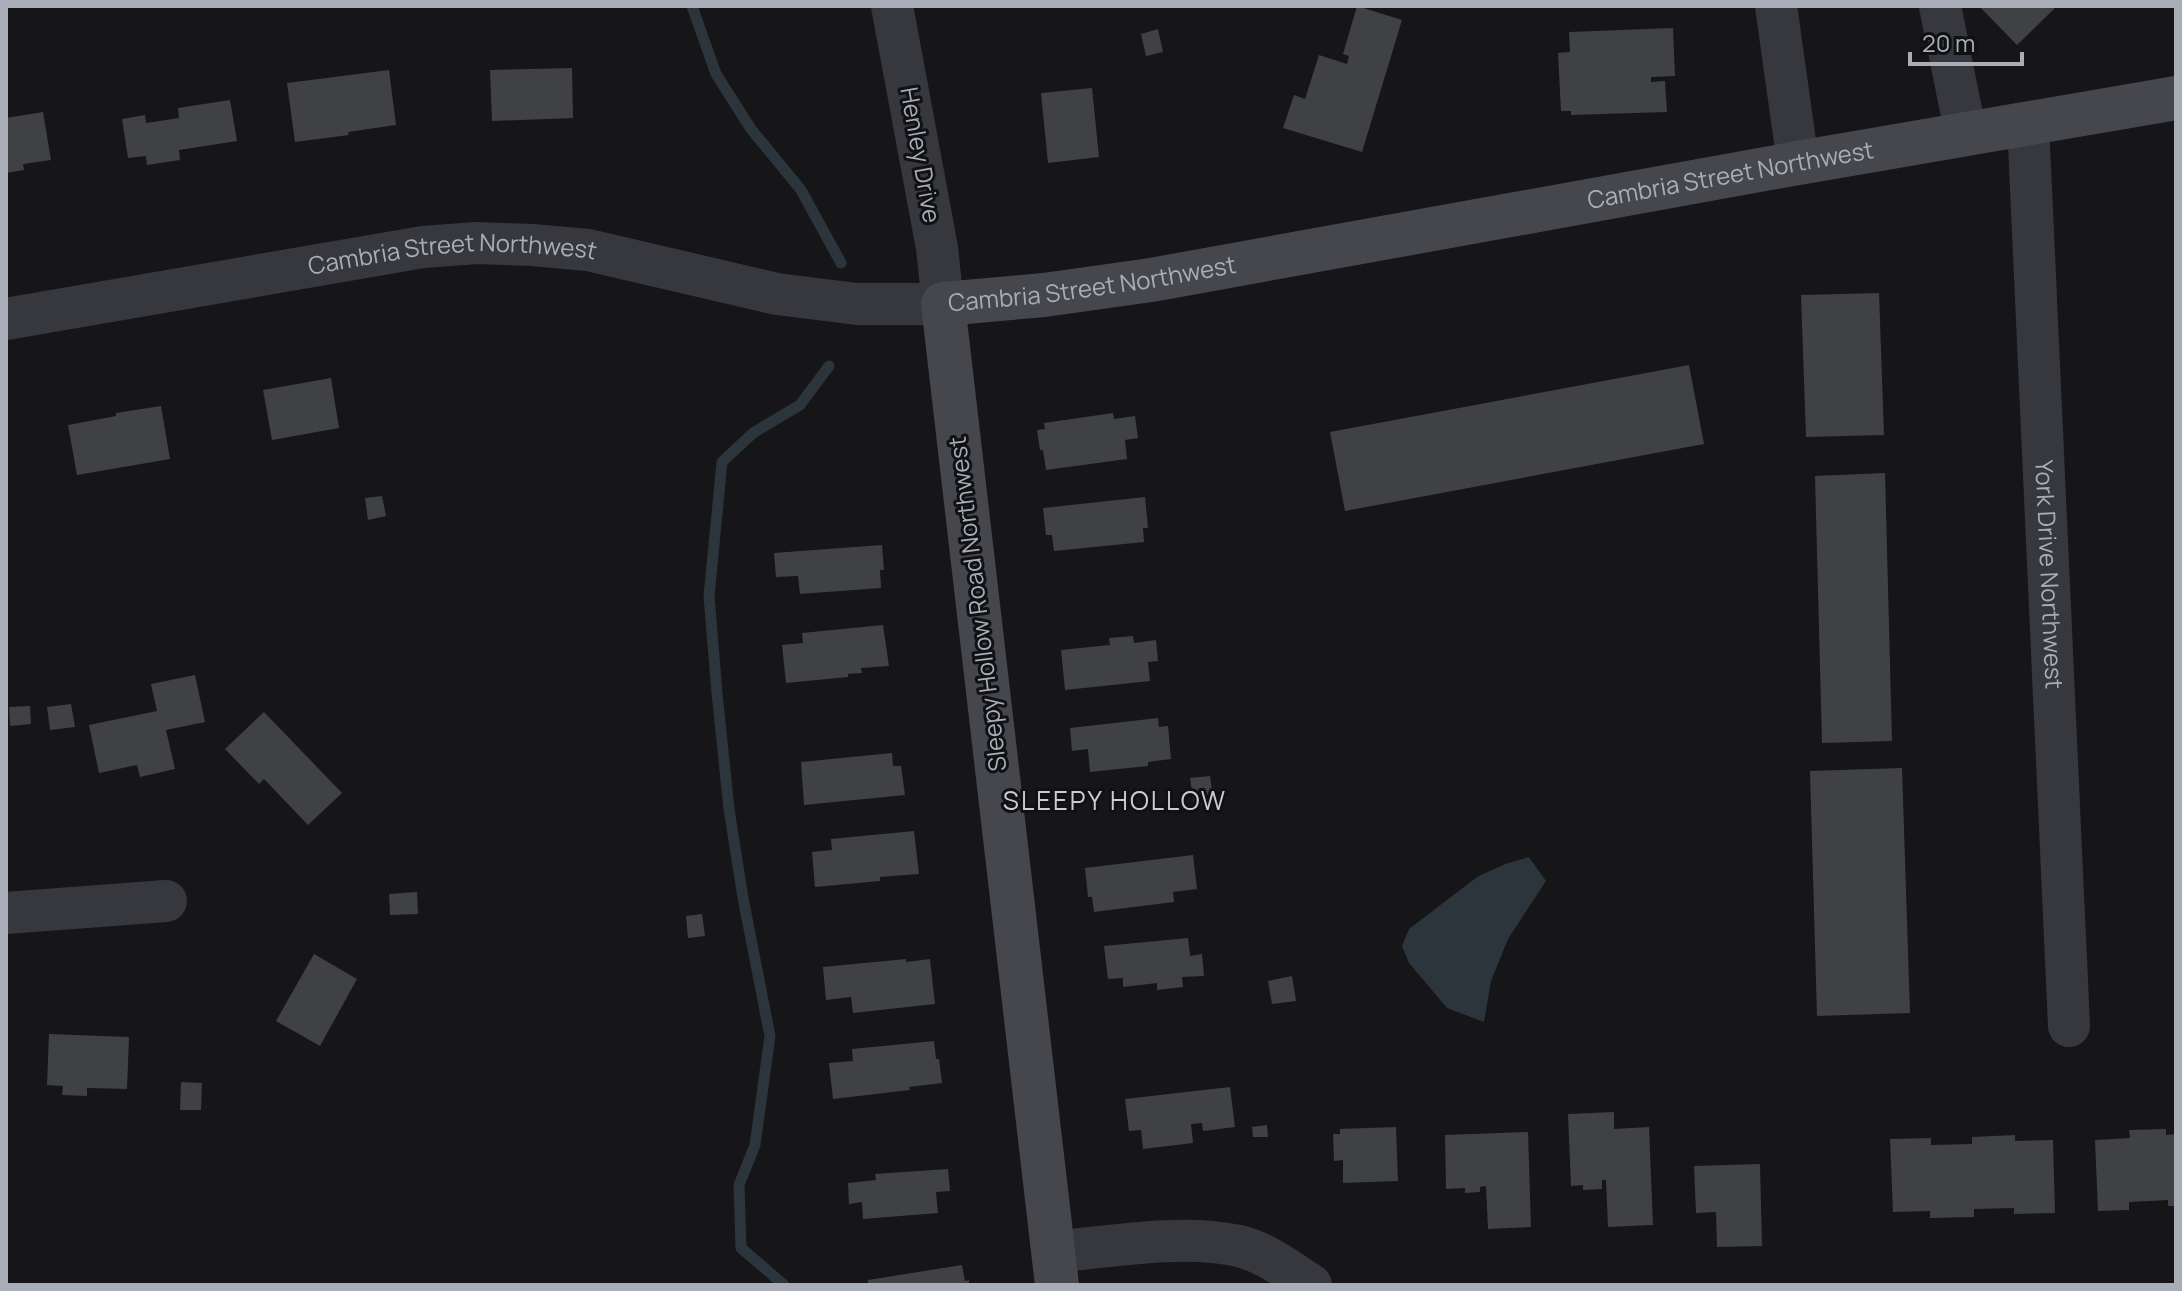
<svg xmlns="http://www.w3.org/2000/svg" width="2182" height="1291" viewBox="0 0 2182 1291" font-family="Manrope,sans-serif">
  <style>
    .water { fill: #2c353c }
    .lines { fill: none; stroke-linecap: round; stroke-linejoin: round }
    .stream { stroke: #2c353c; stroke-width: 11 }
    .building { fill: #404145 }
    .street { stroke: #37383d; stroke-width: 42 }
    .secondary { stroke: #45474d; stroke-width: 44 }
    .labels { text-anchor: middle; stroke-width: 6; stroke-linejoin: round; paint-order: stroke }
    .street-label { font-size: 24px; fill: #a8adb8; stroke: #111113 }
    .neighbourhood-label { font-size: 26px; letter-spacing: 2px; fill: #c9ccd4; stroke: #111113 }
  </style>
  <rect width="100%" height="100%" fill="#161618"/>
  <!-- water -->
  <path class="water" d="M1529,857L1546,881L1508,939L1491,981L1484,1022L1447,1008L1409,963L1402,946L1409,929L1477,877L1505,864Z"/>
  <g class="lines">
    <!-- stream -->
    <g class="stream">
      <path d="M692,6L716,74L751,129L801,190L841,263"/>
      <path d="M784,1285L741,1248L739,1185L755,1145L770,1036L743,898L729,809L717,693L709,596L722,462L753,433L800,405L829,366"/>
    </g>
  </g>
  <!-- building -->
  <g class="building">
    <path d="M1357,6L1402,20L1362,152L1283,128L1294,95L1305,99L1319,55L1347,64L1349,56L1343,54Z"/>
    <path d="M1979,6H2057L2017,45Z"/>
    <path d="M1673,28L1675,76L1651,77V82L1665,81L1667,112L1571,115V111H1561L1558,53L1570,52L1569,32Z"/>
    <path d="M1158,29L1163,52L1146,56L1141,34Z"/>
    <path d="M572,68L573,118L492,121L490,70Z"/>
    <path d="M389,70L396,125L348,132L349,135L295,142L287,83Z"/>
    <path d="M1092,88L1099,157L1048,163L1041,93Z"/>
    <path d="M230,100L237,141L179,150L180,160L147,165L146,156L128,158L122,119L145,115L146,123L179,118L178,108Z"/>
    <path d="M43,112L51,160L23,164L24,170L6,173V118Z"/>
    <path d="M1879,293L1884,435L1806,437L1801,295Z"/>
    <path d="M1689,365L1704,444L1345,511L1330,432Z"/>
    <path d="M331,378L339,428L272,440L263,390Z"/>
    <path d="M161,406L170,459L77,475L68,425L116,416V413Z"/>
    <path d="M1113,413L1114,419L1135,416L1138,438L1125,440L1127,459L1046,470L1043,450H1040L1037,430L1045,429L1044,423Z"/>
    <path d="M1885,473L1892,741L1822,743L1815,476Z"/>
    <path d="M382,496L386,516L368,520L365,498Z"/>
    <path d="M1145,497L1148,528H1143L1144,542L1054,551L1052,535H1046L1043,508Z"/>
    <path d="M882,545L884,570H880L881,588L800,594L798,576L776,577L774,553Z"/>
    <path d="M883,625L889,666L861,668L862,673L848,674V677L786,683L782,645L803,643L802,633Z"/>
    <path d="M1133,636L1134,643L1156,640L1158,661L1148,662L1150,681L1065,690L1061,650L1110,645L1109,638Z"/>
    <path d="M195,675L205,722L166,730L175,769L140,777L137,765L99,773L89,725L157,711L151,684Z"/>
    <path d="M71,704L75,727L50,730L47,707Z"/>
    <path d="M30,706L31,724L10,726L9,707Z"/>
    <path d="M264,712L342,793L308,825L264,779L259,784L225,749Z"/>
    <path d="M1158,718L1159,727L1168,726L1171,759L1148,762V766L1090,772L1088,749L1072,751L1070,728Z"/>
    <path d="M892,753L893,766H901L905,795L804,805L801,762Z"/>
    <path d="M1902,768L1910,1013L1817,1016L1810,771Z"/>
    <path d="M1210,776L1214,804L1194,806L1190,778Z"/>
    <path d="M914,831L919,874L880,877V881L815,887L812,852L832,850L831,839Z"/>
    <path d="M1193,855L1197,889L1173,892L1174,902L1094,912L1092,897H1088L1085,868Z"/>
    <path d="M417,892L418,914L390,915L389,894Z"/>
    <path d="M702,914L705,936L688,938L686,916Z"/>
    <path d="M1188,938L1190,956L1202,954L1204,976L1182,977L1183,987L1157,990V983L1123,987V978L1108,979L1104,946Z"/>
    <path d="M314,954L357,979L320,1046L276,1021Z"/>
    <path d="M906,959V962L930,959L935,1004L853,1013L851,997L826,1000L823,967Z"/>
    <path d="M1292,976L1296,1001L1272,1004L1268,981Z"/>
    <path d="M49,1034L129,1037L127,1089L87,1088V1096L62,1095L63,1086L47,1085Z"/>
    <path d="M934,1041L936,1059H939L942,1083L909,1087L910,1090L833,1099L829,1063L853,1061L852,1049Z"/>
    <path d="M181,1082L202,1083L201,1110H180Z"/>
    <path d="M1230,1087L1235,1127L1203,1131L1202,1123L1191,1124L1193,1143L1143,1149L1141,1130L1129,1131L1125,1099Z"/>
    <path d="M1614,1112V1129L1649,1127L1653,1225L1608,1227L1606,1180H1602V1189L1583,1190V1185L1571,1186L1568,1114Z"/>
    <path d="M1267,1125L1268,1137H1253L1252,1127Z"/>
    <path d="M1396,1127L1398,1181L1343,1183V1160L1334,1161L1333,1134H1340V1129Z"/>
    <path d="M2166,1129V1135L2176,1134V1206H2168V1200L2129,1202V1210L2098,1211L2095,1140L2130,1138L2129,1130Z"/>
    <path d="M1528,1132L1531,1227L1488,1229L1486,1186L1480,1187V1192L1465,1193V1188L1446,1189L1445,1135Z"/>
    <path d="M2015,1135V1141L2053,1140L2055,1213L2014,1214V1208L1974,1209V1217L1930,1218V1211L1893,1212L1890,1139L1931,1138V1145L1972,1144V1137Z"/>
    <path d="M1760,1164L1762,1246L1717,1247L1716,1212L1696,1213L1694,1166Z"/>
    <path d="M948,1169L950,1191L936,1192L938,1213L863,1219L862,1202L849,1204L848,1183L876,1180L875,1174Z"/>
    <path d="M962,1265L965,1281L969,1280V1285H868V1280Z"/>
  </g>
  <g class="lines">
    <!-- street -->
    <g class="street">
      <path d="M1776,6L1798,163"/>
      <path d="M1940,6L1966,135"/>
      <path id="s1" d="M2028,123L2069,1026"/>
      <path id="s2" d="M6,319L423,247L477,243L532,245L588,250L777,294L857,304H943L937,248L892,6"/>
      <path d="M6,913L166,901"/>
      <path d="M1053,1252C1108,1247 1180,1234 1234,1245C1262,1250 1287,1269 1311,1285"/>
    </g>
    <!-- secondary -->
    <path class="secondary" id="s3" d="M1057,1285L943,304L1044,295L1151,280L1798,163L2176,98"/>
  </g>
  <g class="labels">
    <!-- street labels -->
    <g class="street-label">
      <text transform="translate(920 155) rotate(80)" y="8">Henley Drive</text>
      <text dy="8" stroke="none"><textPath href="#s3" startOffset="1786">Cambria Street Northwest</textPath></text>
      <text dy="8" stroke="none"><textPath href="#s2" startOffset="452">Cambria Street Northwest</textPath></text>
      <text dy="8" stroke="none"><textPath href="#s3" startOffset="1138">Cambria Street Northwest</textPath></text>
      <text dy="8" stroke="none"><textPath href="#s1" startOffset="452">York Drive Northwest</textPath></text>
      <text transform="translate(978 604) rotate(-97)" y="8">Sleepy Hollow Road Northwest</text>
    </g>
    <!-- neighbourhood labels -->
    <g class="neighbourhood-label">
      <text x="1115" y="810">SLEEPY HOLLOW</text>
    </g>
  </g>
  <!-- border -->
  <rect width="2182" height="1291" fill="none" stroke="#a8adb8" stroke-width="16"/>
  <!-- scale -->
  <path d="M1910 52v12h112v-12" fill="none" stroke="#a8adb8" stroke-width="4"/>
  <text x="1922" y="52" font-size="24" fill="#a8adb8" stroke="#111113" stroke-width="6" paint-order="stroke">20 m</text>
</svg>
